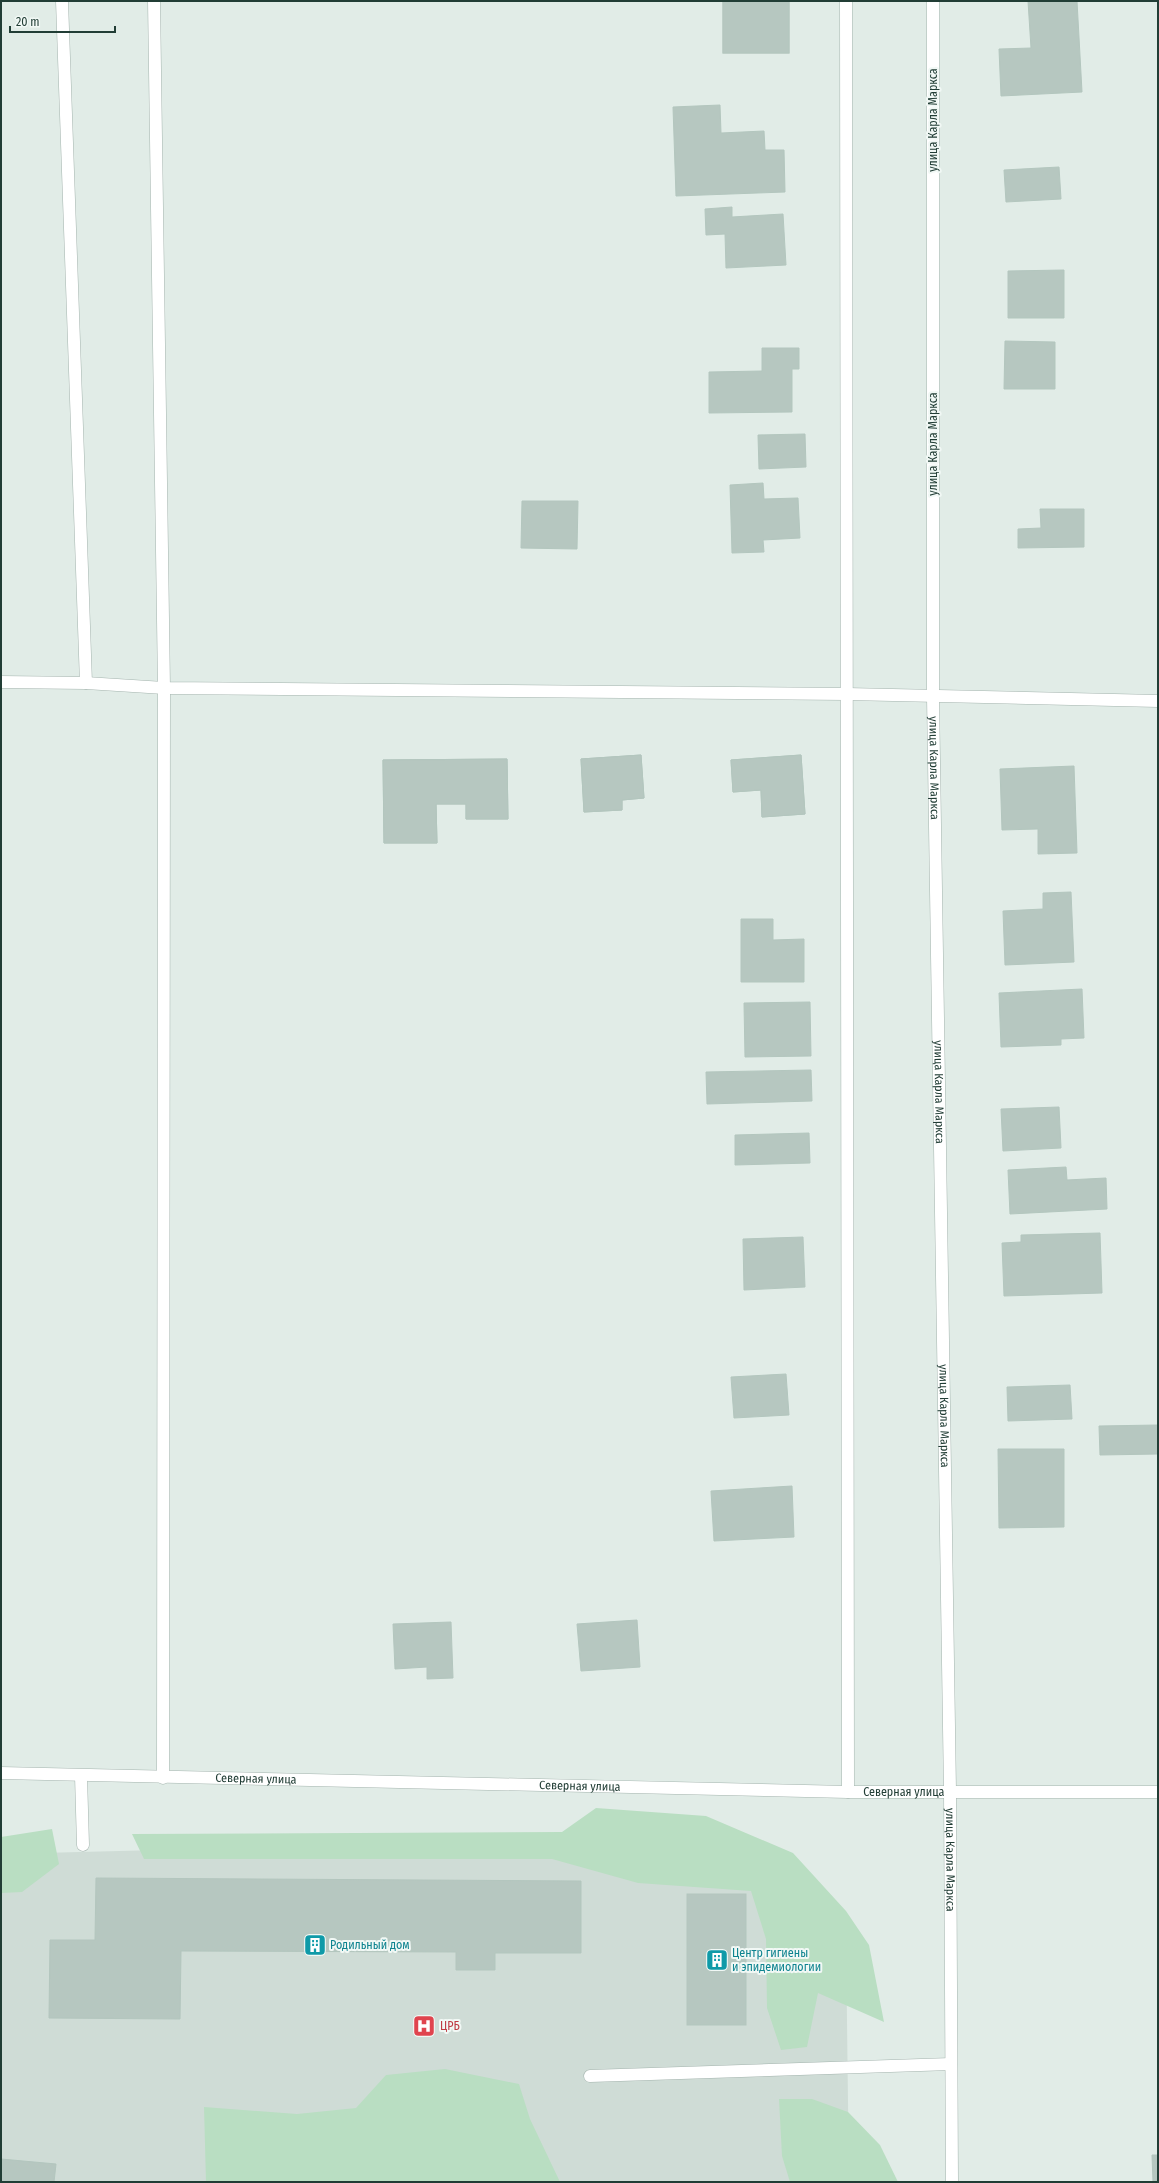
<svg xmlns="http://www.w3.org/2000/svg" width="1159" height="2183" viewBox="0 0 1159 2183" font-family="'Fira Sans Condensed',sans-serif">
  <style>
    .built { fill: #cfdcd6 }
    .green { fill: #b9dec2 }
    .building { fill: #b6c7c0; stroke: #b3c6be }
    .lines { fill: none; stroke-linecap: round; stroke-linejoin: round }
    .minor-casing { stroke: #a4b4ae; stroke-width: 13 }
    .minor { stroke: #fff; stroke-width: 12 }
    .labels { text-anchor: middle; stroke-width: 4; stroke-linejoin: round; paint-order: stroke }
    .street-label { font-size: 12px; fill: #213d35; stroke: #f1f8f5 }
    .culture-label { font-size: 12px; fill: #0d838f; stroke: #f1f8f5; text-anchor: start }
    .health-label { font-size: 12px; fill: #be3a42; stroke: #f1f8f5; text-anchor: start }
  </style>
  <rect width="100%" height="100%" fill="#e1ece7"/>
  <!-- built -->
  <path class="built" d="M703,1840L846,1941L849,2182H1V1858L41,1853L424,1843Z"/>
  <!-- green -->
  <g class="green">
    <path d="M596,1808L706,1816L793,1853L846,1911L869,1945L884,2022L818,1993L807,2047L781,2050L767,2008L766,1939L751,1891L638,1883L552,1859H144L132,1834L562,1832Z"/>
    <path d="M52,1829L59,1864L22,1892L1,1893V1837Z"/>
    <path d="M445,2069L519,2084L530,2119L560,2182H206L204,2107L297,2114L356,2108L386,2075Z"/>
    <path d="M779,2099H812L848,2112L880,2145L898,2182H790L782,2156Z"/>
  </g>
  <!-- building -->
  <g class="building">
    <rect x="723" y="1" width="66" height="52"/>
    <rect x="723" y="1" width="66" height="52"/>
    <path d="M1028,1H1077L1082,92L1001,96L999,49L1031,48Z"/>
    <path d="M720,105L721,133L764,131L765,150H784L785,192L676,196L673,107Z"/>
    <path d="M1059,167L1061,199L1006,202L1004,170Z"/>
    <path d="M732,207V217L783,214L786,265L726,268L725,234L706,235L705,209Z"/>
    <path d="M1064,270V318H1008V271Z"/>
    <path d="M1005,341L1055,342V389H1004Z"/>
    <path d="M762,348H799V369H792V412L709,413V372L762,371Z"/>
    <path d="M805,434L806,467L759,469L758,435Z"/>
    <path d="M763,483L764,499L798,498L800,538L763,540L764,552L732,553L730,485Z"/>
    <path d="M522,501H578L577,549L521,548Z"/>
    <path d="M1040,509H1084V547L1018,548V529L1041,528Z"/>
    <path d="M641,755L644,798L622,800V810L584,812L581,759Z"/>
    <path d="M641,755L644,798L622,800V810L584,812L581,759Z"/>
    <path d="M801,755L805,814L762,817L761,790L733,792L731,760Z"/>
    <path d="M801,755L805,814L762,817L761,790L733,792L731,760Z"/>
    <path d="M507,759L508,819H466V804H436L437,843H384L383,760Z"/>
    <path d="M507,759L508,819H466V804H436L437,843H384L383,760Z"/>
    <path d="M1074,766L1077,853L1038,854V829L1002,830L1000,769Z"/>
    <path d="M1071,892L1074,962L1005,965L1003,911L1043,909V893Z"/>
    <path d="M741,919H773V940L804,939V982H741Z"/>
    <path d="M1082,989L1084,1038L1061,1039V1045L1001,1047L999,993Z"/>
    <path d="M810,1002L811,1056L745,1057L744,1003Z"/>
    <path d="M811,1070L812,1101L707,1104L706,1072Z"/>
    <path d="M1059,1107L1061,1148L1003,1151L1001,1109Z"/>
    <path d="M809,1133L810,1163L735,1165V1135Z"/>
    <path d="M1066,1167L1067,1180L1106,1178L1107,1209L1010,1214L1008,1170Z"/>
    <path d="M1100,1233L1102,1293L1004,1296L1002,1243L1021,1242V1235Z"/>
    <path d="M803,1237L805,1287L744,1290L743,1239Z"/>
    <path d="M786,1374L789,1415L734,1418L731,1377Z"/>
    <path d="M1070,1385L1072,1419L1008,1421L1007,1387Z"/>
    <path d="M1158,1425V1454L1100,1455L1099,1426Z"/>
    <path d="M998,1449H1064V1527L999,1528Z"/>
    <path d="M792,1486L794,1537L714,1541L711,1491Z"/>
    <path d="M637,1620L640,1667L581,1671L577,1624Z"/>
    <path d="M451,1622L453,1678L427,1679V1667L395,1669L393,1624Z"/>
    <path d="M96,1878L581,1881V1953H495V1970H456V1952L181,1951L180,2019L49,2018L50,1940H95Z"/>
    <rect x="687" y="1894" width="59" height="131"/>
    <path d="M1152,2155H1158V2182H1153Z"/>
    <path d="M1,2159L56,2164L54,2182H1Z"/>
  </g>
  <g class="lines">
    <!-- minor casing -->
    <g class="minor-casing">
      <g id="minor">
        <path d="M62,1L86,683"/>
        <path d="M154,1L164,688L163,1778"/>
        <path d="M846,1L848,1792"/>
        <path id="s1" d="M933,1V697L950,1791L952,2182"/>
        <path d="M1,682L86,683L164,688L847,694L1158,701"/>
        <path id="s2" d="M1,1773L848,1792H1158"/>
        <path d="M81,1776L83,1845"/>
        <path d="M590,2076L951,2064"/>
      </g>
    </g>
    <!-- minor -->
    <use href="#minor" class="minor"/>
  </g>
  <!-- icons -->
  <defs>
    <g id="building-square" transform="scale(1.15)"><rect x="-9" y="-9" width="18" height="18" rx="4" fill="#0f9aa8" stroke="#f1f8f5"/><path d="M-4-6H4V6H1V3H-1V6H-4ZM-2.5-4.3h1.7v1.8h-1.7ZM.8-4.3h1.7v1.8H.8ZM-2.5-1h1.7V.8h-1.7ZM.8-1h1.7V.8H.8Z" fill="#fff"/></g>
    <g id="hospital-square" transform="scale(1.15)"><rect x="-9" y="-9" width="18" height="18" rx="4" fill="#e0444e" stroke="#f1f8f5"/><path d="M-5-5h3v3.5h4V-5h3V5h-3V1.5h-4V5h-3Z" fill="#fff"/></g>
  </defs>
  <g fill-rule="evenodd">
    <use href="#building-square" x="315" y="1945"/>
    <use href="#building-square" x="717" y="1960"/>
    <use href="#hospital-square" x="424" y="2026"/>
  </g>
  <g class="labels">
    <!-- street labels -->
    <g class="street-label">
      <text transform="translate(933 120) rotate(-90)" y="4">улица Карла Маркса</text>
      <text transform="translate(933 444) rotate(-90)" y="4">улица Карла Маркса</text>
      <text dy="4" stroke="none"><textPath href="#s1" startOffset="767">улица Карла Маркса</textPath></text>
      <text dy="4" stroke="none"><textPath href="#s1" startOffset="1091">улица Карла Маркса</textPath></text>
      <text dy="4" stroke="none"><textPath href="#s1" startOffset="1415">улица Карла Маркса</textPath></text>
      <text dy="4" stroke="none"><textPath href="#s2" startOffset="255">Северная улица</textPath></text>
      <text dy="4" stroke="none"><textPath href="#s2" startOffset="579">Северная улица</textPath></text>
      <text dy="4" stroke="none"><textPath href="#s2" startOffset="903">Северная улица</textPath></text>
      <text dy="4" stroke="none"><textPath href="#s1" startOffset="1859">улица Карла Маркса</textPath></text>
    </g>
    <!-- culture labels -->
    <g class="culture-label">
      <text x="330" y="1949">Родильный дом</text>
      <text x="732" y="1957">Центр гигиены<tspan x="732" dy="14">и эпидемиологии</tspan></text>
    </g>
    <!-- health labels -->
    <g class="health-label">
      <text x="440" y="2030">ЦРБ</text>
    </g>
  </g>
  <!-- border -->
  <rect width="1159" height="2183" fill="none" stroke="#213d35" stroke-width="4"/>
  <!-- scale -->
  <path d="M10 26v6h105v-6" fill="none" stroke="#213d35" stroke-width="2"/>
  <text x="16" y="26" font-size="12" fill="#213d35" stroke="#f1f8f5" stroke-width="3" paint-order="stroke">20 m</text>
</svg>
